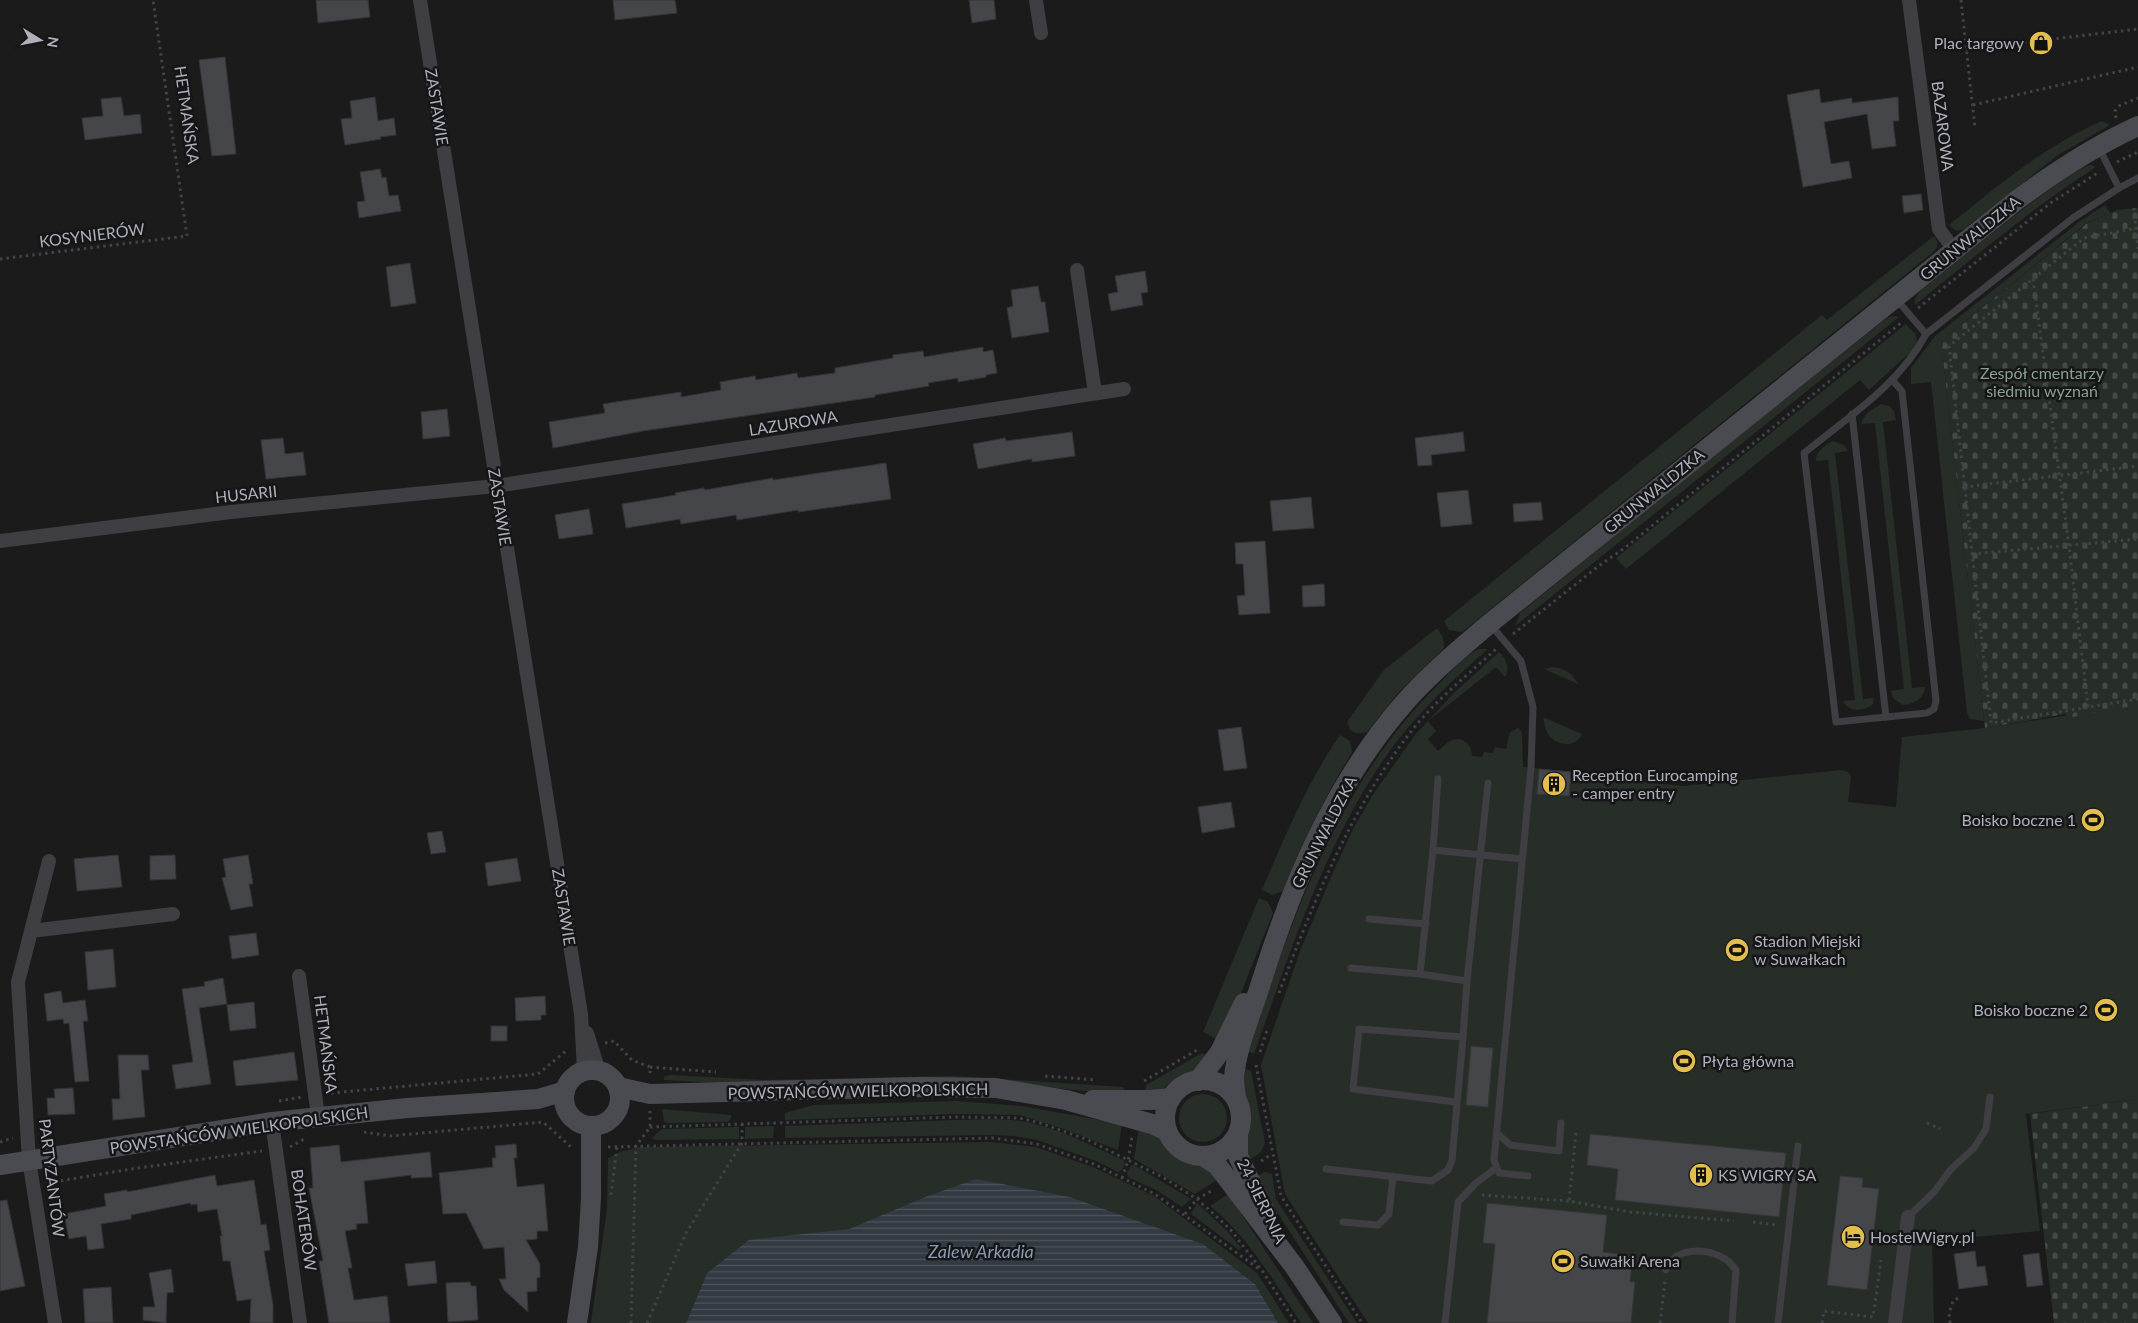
<svg xmlns="http://www.w3.org/2000/svg" width="2138" height="1323" viewBox="0 0 2138 1323" font-family="Lato,sans-serif">
  <style>
    .green { fill: #272e28 }
    .cemetery { fill: url(#cemetery-stones) }
    .water { fill: url(#water-rules) }
    .building { fill: #454649; stroke: #353538 }
    .lines { fill: none; stroke-linecap: round; stroke-linejoin: round }
    .path { stroke: #424348; stroke-width: 3; stroke-dasharray: 2.5 4; stroke-linecap: butt }
    .lane { stroke: #3e3e43; stroke-width: 7 }
    .street { stroke: #3e3e43; stroke-width: 14 }
    .secondary { stroke: #4a4b51; stroke-width: 20 }
    .labels { text-anchor: middle; stroke-width: 5; stroke-linejoin: round; paint-order: stroke }
    .poi-label { font-size: 16px; fill: #aeb1bb; stroke: #161517; text-anchor: start }
    .street-label { font-size: 16px; fill: #aeb1bb; stroke: #161517 }
    .park-label { font-size: 16px; fill: #87a38c; stroke: #161517 }
    .water-label { font-size: 18px; font-style: italic; fill: #899bb2; stroke: #161517 }
  </style>
  <defs>
    <pattern id="cemetery-stones" width="16" height="16" patternUnits="userSpaceOnUse" patternTransform="scale(1.25)"><rect width="16" height="16" fill="#272e28"/><path d="M2 7V4a2 2 0 0 1 4 0v3zM10 15v-3a2 2 0 0 1 4 0v3z" fill="#444a45"/></pattern>
    <pattern id="water-rules" width="6" height="5" patternUnits="userSpaceOnUse" patternTransform="scale(1.25)"><rect width="6" height="5" fill="#333a42"/><path d="M0 2.5h6" fill="none" stroke="#4e545b"/></pattern>
  </defs>
  <rect width="100%" height="100%" fill="#1b1b1c"/>
  <!-- green -->
  <g class="green">
    <path d="M2102,121L2110,125L2058,155L1964,229L1956,231L1949,225C1997,186 2045,146 2102,121Z"/>
    <path d="M2091,165L2096,167C2032,208 1974,257 1915,305V299L1919,292C1942,274 2073,165 2091,165Z"/>
    <path d="M2105,205L2110,213L2085,224L1941,341L1984,721L1970,719L1967,713L1931,382L1911,384V368L1935,336L2079,222Z"/>
    <path d="M1934,236C1939,243 1939,248 1932,253L1462,632L1449,630L1444,621L1822,315L1827,320Z"/>
    <path d="M1895,316L1899,317L1515,626L1520,613L1708,460L1887,318Z"/>
    <path d="M1906,324L1916,335L1917,346L1869,390L1860,380L1626,569L1616,558Z"/>
    <path d="M1881,404L1889,406L1894,411L1896,420L1883,422L1912,688L1925,687C1924,699 1914,704 1903,705L1893,698L1891,691L1904,689L1875,423L1862,424V421L1867,413Z"/>
    <path d="M1833,441L1844,445L1848,451L1835,453L1863,699L1874,698L1873,704C1864,712 1848,712 1843,701L1855,700L1828,460L1816,461C1815,452 1825,445 1833,441Z"/>
    <path d="M1437,628L1443,637L1444,648L1398,693L1367,732C1355,734 1351,734 1347,722L1384,670Z"/>
    <path d="M1479,649H1488C1450,682 1413,717 1384,759C1323,848 1290,953 1254,1054L1248,1051C1291,921 1338,782 1439,684C1451,672 1464,656 1479,649Z"/>
    <path d="M1499,652C1506,658 1510,669 1505,677L1496,667L1428,721L1436,731L1428,739L1438,751C1442,748 1447,742 1452,740C1463,736 1472,745 1472,756L1482,757L1484,752L1493,753L1495,747L1506,749L1510,732L1518,728L1522,732L1523,767L1571,772V775L1683,786L1842,770L1848,772L1851,777L1848,802L1896,807L1902,737L1985,728L2138,704V1099L2026,1114L2040,1231L1932,1241L1934,1323H1368L1285,1194L1261,1065L1300,951L1334,870L1354,827L1374,793L1415,735L1453,694Z"/>
    <path d="M1552,667C1565,668 1572,673 1578,684L1544,669Z"/>
    <path d="M1543,717L1582,734C1576,749 1556,746 1548,734C1545,729 1544,722 1543,717Z"/>
    <path d="M1340,735L1350,741L1352,752C1325,797 1302,842 1283,891L1272,895L1262,890C1284,838 1308,781 1340,735Z"/>
    <path d="M1259,898L1268,902L1273,913L1241,993L1218,1040L1203,1032Z"/>
    <path d="M1202,1053L1210,1056L1195,1071L1179,1076L1158,1092L1145,1094L1146,1085Z"/>
    <path d="M1242,1068L1251,1071L1265,1143L1261,1152L1247,1162L1244,1141L1249,1126L1250,1114L1245,1097Z"/>
    <path d="M670,1075L766,1080L952,1076L1123,1087L1127,1095L981,1081L763,1085L664,1080V1077Z"/>
    <circle cx="1203" cy="1118" r="24"/>
    <path d="M958,1101L1022,1106L1122,1124L1118,1150L1064,1129L1019,1115L957,1114L785,1120V1113L814,1105Z"/>
    <path d="M662,1109L731,1115V1118L728,1122L667,1123L664,1121Z"/>
    <path d="M957,1120C977,1120 999,1118 1019,1121C1053,1125 1092,1146 1123,1160L1125,1163L1122,1170L1118,1172L1096,1161L1037,1140L1015,1136L992,1135L785,1138V1126Z"/>
    <path d="M774,1126L773,1138L745,1139V1127Z"/>
    <path d="M739,1127V1139L656,1140L652,1138L662,1129Z"/>
    <path d="M1139,1127L1158,1135L1173,1153L1186,1162L1202,1166L1218,1179L1195,1194L1134,1159Z"/>
    <path d="M992,1142L1036,1147L1093,1167L1154,1196L1257,1273L1289,1323H1278L1255,1284L1203,1244L1070,1197L1024,1189L925,1197L849,1229L749,1241L707,1273L686,1323H591L607,1209L608,1158L620,1152L641,1147Z"/>
    <path d="M1134,1165L1191,1199L1182,1207L1158,1191L1128,1177L1127,1173L1131,1166Z"/>
    <path d="M1264,1172L1272,1174L1276,1199L1357,1323H1349L1255,1178Z"/>
    <path d="M1228,1194L1313,1323H1301C1276,1284 1247,1235 1210,1206Z"/>
    <path d="M1197,1203L1227,1231L1241,1248L1239,1250L1191,1214Z"/>
  </g>
  <!-- cemetery -->
  <g class="cemetery">
    <path d="M2138,208V705L2067,718L2065,714L1985,728L1941,341L2086,224L2117,210Z"/>
    <path d="M2138,1099V1323H2054L2030,1114Z"/>
  </g>
  <!-- water -->
  <path class="water" d="M976,1179L1070,1197L1203,1244L1255,1284L1278,1323H686L707,1273L749,1240L849,1229L925,1197Z"/>
  <!-- building -->
  <g class="building">
    <path d="M316,0H368L370,17L318,23Z"/>
    <path d="M613,0H675L677,13L615,20Z"/>
    <path d="M969,0H994L996,19L972,23Z"/>
    <path d="M225,57L236,154L212,156L199,60Z"/>
    <path d="M1819,89L1821,103L1852,98V103L1898,97L1899,121H1893L1896,146L1872,149L1867,114L1824,122L1831,164L1849,161L1852,178L1803,187L1787,95Z"/>
    <path d="M121,97L124,116L140,114L142,133L85,140L82,118L103,116L101,99Z"/>
    <path d="M375,97L378,121L394,118L396,135L380,137L381,139L345,145L341,119L352,118L350,101Z"/>
    <path d="M380,169L382,178L386,177L389,196L398,195L401,211L359,218L357,202L365,201L360,172Z"/>
    <path d="M1921,194L1923,210L1904,213L1902,196Z"/>
    <path d="M410,263L416,303L391,307L386,267Z"/>
    <path d="M1145,271L1148,292L1141,293L1143,305L1111,311L1108,294L1118,292L1115,276Z"/>
    <path d="M1038,286L1041,302H1045L1049,332L1012,338L1007,308L1013,306L1011,290Z"/>
    <path d="M983,347V352L993,350L997,373L986,375V377L958,382V378L928,383L929,386L875,395V397L643,431L553,448L549,422L605,413L603,404L681,392V397L721,390L720,382L755,376L756,380L797,373L798,378L835,373V368L893,358V355L923,351L924,357Z"/>
    <path d="M447,409L450,436L423,439L421,412Z"/>
    <path d="M1072,432L1075,456L1032,462V459L978,469L973,444L1005,438L1006,441Z"/>
    <path d="M1463,432L1465,451L1431,455L1432,465L1418,466L1415,438Z"/>
    <path d="M283,438L285,454L303,452L306,475L266,479L261,440Z"/>
    <path d="M886,463L891,499L798,512V510L737,520L736,515L681,524L680,519L626,528L622,504L676,495L675,493L704,488L705,490L773,478V480Z"/>
    <path d="M1468,490L1472,524L1441,527L1437,493Z"/>
    <path d="M1311,497L1314,528L1273,531L1270,501Z"/>
    <path d="M1541,502L1543,520L1514,522L1513,504Z"/>
    <path d="M589,509L593,534L559,539L555,515Z"/>
    <path d="M1265,541L1270,613L1239,615L1237,596L1245,595L1243,564H1236L1235,543Z"/>
    <path d="M1324,584L1325,606L1303,607L1302,586Z"/>
    <path d="M1241,727L1247,768L1224,771L1218,730Z"/>
    <path d="M1539,769L1571,772L1569,796L1537,794Z"/>
    <path d="M1231,802L1235,827L1202,833L1198,807Z"/>
    <path d="M442,831L446,852L431,854L427,833Z"/>
    <path d="M118,855L122,887L77,891L74,859Z"/>
    <path d="M175,855L176,879L150,880V856Z"/>
    <path d="M248,855L253,884H249L253,906L231,910L222,878L226,877L223,859Z"/>
    <path d="M517,858L521,881L488,886L485,863Z"/>
    <path d="M256,933L259,955L232,959L229,936Z"/>
    <path d="M113,949L116,987L88,990L85,952Z"/>
    <path d="M223,978L227,1004L199,1008L211,1084L176,1089L172,1065L193,1062L182,989L205,986L204,982Z"/>
    <path d="M61,991L63,1003L85,1000L88,1021H83L89,1081L75,1082L69,1023L64,1024L63,1019L47,1021L44,994Z"/>
    <path d="M545,996L546,1015H541V1020L516,1021L515,998Z"/>
    <path d="M254,1002L256,1028L230,1031L227,1005Z"/>
    <rect x="491" y="1026" width="16" height="15"/>
    <path d="M1471,1046L1493,1048L1488,1107L1466,1105Z"/>
    <path d="M294,1052L298,1080L236,1086L233,1061Z"/>
    <path d="M118,1055H148L149,1070H141L145,1117L113,1120L112,1099H120Z"/>
    <path d="M73,1088L75,1114L48,1115L47,1098H55L54,1089Z"/>
    <path d="M1590,1134L1786,1153L1779,1217L1615,1200L1618,1169L1587,1165Z"/>
    <path d="M516,1144L517,1158H514L517,1187L544,1184L548,1231H537V1239L526,1240L540,1264V1277L537,1278V1291L527,1292L528,1312L504,1290L499,1279H506L504,1247L484,1249L466,1213L443,1214L439,1173L493,1167L492,1158H496L495,1146Z"/>
    <path d="M339,1145L341,1162L430,1152L432,1177L411,1178V1175L364,1181L368,1223L356,1224L357,1229L345,1231L352,1268H348L354,1300L387,1296L390,1323H329L319,1261H323L309,1188H313L310,1148Z"/>
    <path d="M215,1175L217,1186L254,1180L261,1225L266,1224L270,1250L264,1251L273,1305V1323H250L251,1299L237,1301L230,1261H223L220,1236H222L217,1209L198,1212L197,1204L191,1205L190,1203L131,1215V1219L101,1224L104,1248L88,1250L86,1236L69,1239L64,1214L106,1206L104,1194L127,1190V1192Z"/>
    <path d="M1840,1176L1863,1178L1862,1187L1879,1189L1867,1290L1827,1285Z"/>
    <path d="M7,1200L25,1286L0,1291V1201Z"/>
    <path d="M1487,1203L1607,1215L1603,1252L1633,1256L1630,1282H1635L1631,1323H1487L1495,1244L1483,1243Z"/>
    <path d="M1975,1251L1977,1267L1985,1266L1988,1285L1959,1289L1954,1254Z"/>
    <path d="M2039,1253L2043,1285L2027,1287L2023,1255Z"/>
    <path d="M435,1261L437,1283L408,1286L405,1264Z"/>
    <path d="M171,1269L174,1292L167,1293L166,1323L143,1320V1307H155L149,1273Z"/>
    <path d="M470,1282L471,1286H476L478,1320L448,1322L446,1283Z"/>
    <path d="M111,1287L113,1323H85L83,1289Z"/>
  </g>
  <g class="lines">
    <!-- path -->
    <g class="path">
      <path d="M1961,0L1975,128"/>
      <path d="M1966,49L2138,29"/>
      <path d="M1973,105L2138,67"/>
      <path d="M2116,118L2115,111L2119,106L2138,98"/>
      <path d="M2117,162L2138,152"/>
      <path d="M2134,208L2138,249"/>
      <path d="M2138,228L2084,238L1949,346L1991,723L2138,699"/>
      <path d="M0,259L187,236L153,0"/>
      <path d="M2033,279L2069,546L2088,707"/>
      <path d="M1918,308L2052,202L2099,172"/>
      <path d="M1964,487L2138,466"/>
      <path d="M1972,554L2138,539"/>
      <path d="M1513,634L1596,568L1626,547L1902,322"/>
      <path d="M1279,993C1314,901 1350,810 1410,733C1434,701 1468,675 1497,648"/>
      <path d="M605,1043L614,1041L632,1060L650,1067V1077"/>
      <path d="M1260,1052L1268,1027"/>
      <path d="M1256,1065L1281,1196L1362,1323"/>
      <path d="M650,1067L716,1072"/>
      <path d="M1045,1076L1096,1080"/>
      <path d="M1144,1081L1197,1050"/>
      <path d="M331,1093L538,1074L567,1050"/>
      <path d="M279,1101L302,1097"/>
      <path d="M1927,1123L1940,1129"/>
      <path d="M650,1127L957,1117L1019,1118L1040,1123L1088,1140L1164,1178L1197,1199L1230,1229L1263,1272L1296,1323"/>
      <path d="M364,1132L390,1136L543,1122L572,1148"/>
      <path d="M1576,1133L1569,1201L1630,1212L1734,1221"/>
      <path d="M0,1142L13,1138"/>
      <path d="M290,1147L306,1138"/>
      <path d="M608,1147L992,1138L1037,1144L1094,1164L1155,1194L1259,1269"/>
      <path d="M1261,1161L1272,1154"/>
      <path d="M1122,1178L1128,1161L1132,1137"/>
      <path d="M48,1183L131,1169L262,1151"/>
      <path d="M611,1195L617,1147"/>
      <path d="M1482,1195L1569,1201"/>
      <path d="M1185,1214L1197,1199L1213,1190"/>
      <path d="M1753,1222L1776,1225"/>
      <path d="M631,1323L636,1146L650,1127V1111"/>
      <path d="M647,1323L686,1233L742,1143V1124"/>
      <path d="M1660,1323L1665,1281"/>
      <path d="M1822,1323L1824,1311L1873,1317L1881,1260"/>
      <path d="M1950,1323L1949,1313L1953,1301L1960,1297"/>
    </g>
    <!-- lane -->
    <g class="lane">
      <path d="M2099,148L2119,188L2138,178"/>
      <path d="M1897,300L1926,334L2073,218L2119,188"/>
      <path d="M1893,381L1902,391L1936,701L1934,709L1927,713L1836,722L1804,453C1848,417 1899,385 1926,334"/>
      <path d="M1852,414L1886,717"/>
      <path d="M1490,624L1521,661L1533,707L1531,768L1494,1160L1499,1173L1528,1176"/>
      <path d="M1433,850L1438,779"/>
      <path d="M1369,919L1426,924"/>
      <path d="M1351,968L1420,974L1433,850L1522,859"/>
      <path d="M1420,974L1467,981L1488,783"/>
      <path d="M1456,1102L1353,1089L1359,1029L1463,1037L1467,981"/>
      <path d="M1497,1133L1510,1145L1559,1151L1561,1123"/>
      <path d="M1326,1169L1432,1181L1448,1170L1452,1160L1463,1037"/>
      <path d="M1795,1171L1798,1146"/>
      <path d="M1908,1217L1934,1192L1951,1169L1974,1148L1986,1129L1990,1097"/>
      <path d="M1343,1222L1378,1225L1389,1214L1393,1176"/>
      <path d="M1666,1270C1674,1246 1707,1248 1725,1259C1729,1261 1733,1266 1736,1270L1732,1323"/>
      <path d="M1445,1323L1458,1202L1476,1183L1496,1168"/>
      <path d="M1778,1323L1794,1182"/>
    </g>
    <!-- street -->
    <g class="street">
      <path d="M420,0L581,1014L584,1071"/>
      <path d="M1036,0L1041,33"/>
      <path d="M1909,0L1939,229L1955,251"/>
      <path d="M1077,270L1095,393"/>
      <path d="M0,541L231,512L496,486L1124,389"/>
      <path d="M49,861L18,982L29,1160L55,1323"/>
      <path d="M31,931L173,914"/>
      <path d="M299,976L318,1116"/>
      <path d="M587,1033L599,1071"/>
      <path d="M272,1122L300,1323"/>
      <path d="M1895,1323L1908,1217"/>
    </g>
    <!-- secondary -->
    <g class="secondary">
      <circle cx="592" cy="1098" r="28"/>
      <circle cx="1203" cy="1118" r="38"/>
      <path d="M1198,1081L1220,1052L1244,1003"/>
      <path d="M618,1087L650,1094L919,1087L996,1088L1066,1100L1152,1124L1167,1131"/>
      <path d="M1236,1099C1235,1092 1234,1084 1234,1077C1237,1046 1251,1015 1260,986C1292,884 1335,781 1406,701C1431,673 1461,648 1489,624L2017,200C2056,171 2094,146 2138,126"/>
      <path d="M1093,1100H1151L1171,1098"/>
      <path d="M1238,1134V1156L1267,1216"/>
      <path d="M1203,1156L1217,1165L1294,1266L1332,1323"/>
      <path d="M0,1165L272,1122L407,1108L538,1099L565,1091"/>
      <path d="M577,1323L588,1247L591,1198V1126"/>
    </g>
  </g>
  <!-- icons -->
  <defs>
    <g id="shop-disc" transform="scale(1.25)"><circle r="9.5" fill="#e1be4e" stroke="#161517"/><path d="M-5-2.5h2.3a2.7 3.5 0 0 1 5.4 0H5L5.5 6h-11ZM-1.5-2.5h3a1.5 2.3 0 0 0-3 0Z" fill="#111"/></g>
    <g id="building-disc" transform="scale(1.25)"><circle r="9.5" fill="#e1be4e" stroke="#161517"/><path d="M-4-6H4V6H1V3H-1V6H-4ZM-2.5-4.3h1.7v1.8h-1.7ZM.8-4.3h1.7v1.8H.8ZM-2.5-1h1.7V.8h-1.7ZM.8-1h1.7V.8H.8Z" fill="#111"/></g>
    <g id="stadium-disc" transform="scale(1.25)"><circle r="9.5" fill="#e1be4e" stroke="#161517"/><path d="M0-5a6.5 5 0 1 0 0 10a6.5 5 0 1 0 0-10ZM-3.5-1.8h7v3.6h-7Z" fill="#111"/></g>
    <g id="hotel-disc" transform="scale(1.25)"><circle r="9.5" fill="#e1be4e" stroke="#161517"/><path d="M-6-4.5h1.5V1H6V5H4.5V3h-9V5H-6ZM-4 0a1.8 1.8 0 1 1 3.6 0ZM.5 0V-2.5h3Q6-2.5 6 0Z" fill="#111"/></g>
  </defs>
  <g fill-rule="evenodd">
    <use href="#shop-disc" x="2041" y="43"/>
    <use href="#building-disc" x="1554" y="784"/>
    <use href="#stadium-disc" x="2093" y="820"/>
    <use href="#stadium-disc" x="1737" y="950"/>
    <use href="#stadium-disc" x="2106" y="1010"/>
    <use href="#stadium-disc" x="1684" y="1061"/>
    <use href="#building-disc" x="1701" y="1175"/>
    <use href="#hotel-disc" x="1853" y="1237"/>
    <use href="#stadium-disc" x="1563" y="1261"/>
  </g>
  <g class="labels">
    <!-- poi labels -->
    <g class="poi-label">
      <text x="2024" y="49" text-anchor="end">Plac targowy</text>
      <text x="1572" y="781">Reception Eurocamping<tspan x="1572" dy="18">- camper entry</tspan></text>
      <text x="2076" y="826" text-anchor="end">Boisko boczne 1</text>
      <text x="1754" y="947">Stadion Miejski<tspan x="1754" dy="18">w Suwałkach</tspan></text>
      <text x="2088" y="1016" text-anchor="end">Boisko boczne 2</text>
      <text x="1702" y="1067">Płyta główna</text>
      <text x="1718" y="1181">KS WIGRY SA</text>
      <text x="1870" y="1243">HostelWigry.pl</text>
      <text x="1580" y="1267">Suwałki Arena</text>
    </g>
    <!-- street labels -->
    <g class="street-label">
      <text transform="translate(437 107) rotate(81)" y="6">ZASTAWIE</text>
      <text transform="translate(187 115) rotate(82)" y="6">HETMAŃSKA</text>
      <text transform="translate(1943 126) rotate(83)" y="6">BAZAROWA</text>
      <text transform="translate(92 235) rotate(-7)" y="6">KOSYNIERÓW</text>
      <text transform="translate(1970 238) rotate(-39)" y="6">GRUNWALDZKA</text>
      <text transform="translate(793 423) rotate(-9)" y="6">LAZUROWA</text>
      <text transform="translate(1654 491) rotate(-39)" y="6">GRUNWALDZKA</text>
      <text transform="translate(246 494) rotate(-6)" y="6">HUSARII</text>
      <text transform="translate(500 507) rotate(81)" y="6">ZASTAWIE</text>
      <text transform="translate(1324 832) rotate(-63)" y="6">GRUNWALDZKA</text>
      <text transform="translate(564 907) rotate(81)" y="6">ZASTAWIE</text>
      <text transform="translate(326 1044) rotate(83)" y="6">HETMAŃSKA</text>
      <text transform="translate(858 1091) rotate(-1)" y="6">POWSTAŃCÓW WIELKOPOLSKICH</text>
      <text transform="translate(239 1130) rotate(-8)" y="6">POWSTAŃCÓW WIELKOPOLSKICH</text>
      <text transform="translate(52 1178) rotate(83)" y="6">PARTYZANTÓW</text>
      <text transform="translate(1262 1201) rotate(64)" y="6">24 SIERPNIA</text>
      <text transform="translate(304 1220) rotate(82)" y="6">BOHATERÓW</text>
    </g>
    <!-- park labels -->
    <g class="park-label">
      <text x="2042" y="379">Zespół cmentarzy<tspan x="2042" dy="18">siedmiu wyznań</tspan></text>
    </g>
    <!-- water labels -->
    <g class="water-label">
      <text x="981" y="1258">Zalew Arkadia</text>
    </g>
  </g>
  <!-- north arrow -->
  <g transform="translate(40 40) rotate(100)" stroke="#161517" stroke-width="4" paint-order="stroke">
  <path d="M0-4L9 19L0 12L-9 19Z" fill="#aeb1bb"/>
  <text y="-8" font-size="14" font-weight="bold" text-anchor="middle" fill="#aeb1bb">N</text>
  </g>
</svg>
